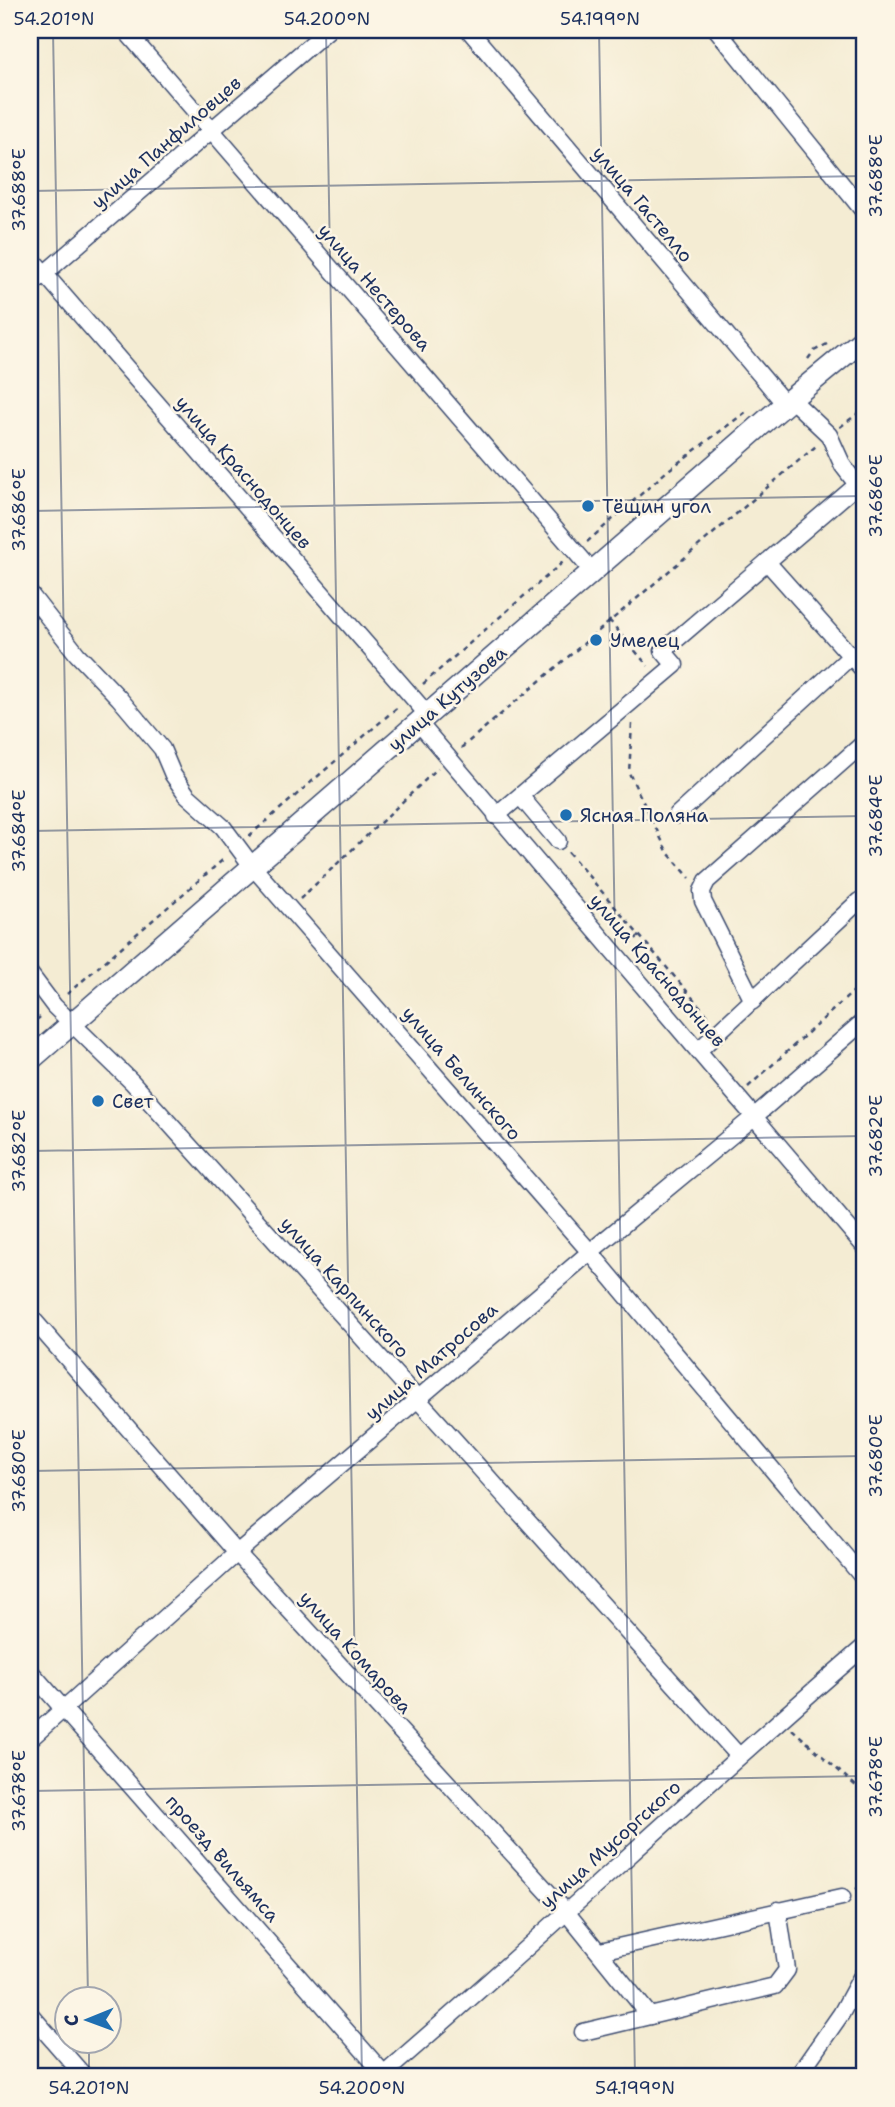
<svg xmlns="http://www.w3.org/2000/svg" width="895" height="2107" viewBox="0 0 895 2107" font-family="'Shantell Sans',sans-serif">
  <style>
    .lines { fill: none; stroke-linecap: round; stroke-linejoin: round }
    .minor-casing { stroke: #3c4b70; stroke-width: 19 }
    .major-casing { stroke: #3c4b70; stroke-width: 24 }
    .path { stroke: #3c4b70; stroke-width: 2.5; stroke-dasharray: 5 5; stroke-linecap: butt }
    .minor { stroke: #fff; stroke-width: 16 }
    .major { stroke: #fff; stroke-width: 21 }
    .ticks { fill: none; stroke: #1b2f5e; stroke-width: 2; stroke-opacity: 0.45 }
    .poi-dot { fill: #1f6fb2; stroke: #fcf5e5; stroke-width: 2.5 }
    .labels { text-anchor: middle; stroke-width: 5; stroke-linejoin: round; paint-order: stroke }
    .street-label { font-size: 19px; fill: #1b2f5e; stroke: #fcf5e5 }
    .poi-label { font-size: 19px; fill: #1b2f5e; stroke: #fcf5e5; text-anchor: start }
    .neatline { fill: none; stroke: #1b2f5e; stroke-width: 2.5 }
    .ticks-label { font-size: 18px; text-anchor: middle; fill: #1b2f5e }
  </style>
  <rect width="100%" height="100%" fill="#fcf5e5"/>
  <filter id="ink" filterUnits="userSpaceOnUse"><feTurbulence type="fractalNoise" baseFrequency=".0143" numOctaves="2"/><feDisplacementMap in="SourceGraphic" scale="14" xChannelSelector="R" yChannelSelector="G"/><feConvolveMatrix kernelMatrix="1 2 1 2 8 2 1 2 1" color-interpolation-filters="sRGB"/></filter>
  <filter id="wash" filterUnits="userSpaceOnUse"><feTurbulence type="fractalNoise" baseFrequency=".00686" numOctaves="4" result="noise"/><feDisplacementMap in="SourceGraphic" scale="28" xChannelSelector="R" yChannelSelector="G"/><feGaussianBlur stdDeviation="1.57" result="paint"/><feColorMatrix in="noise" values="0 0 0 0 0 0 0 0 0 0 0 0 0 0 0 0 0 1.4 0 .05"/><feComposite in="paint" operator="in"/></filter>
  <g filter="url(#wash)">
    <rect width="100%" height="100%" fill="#f4ecd3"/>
  </g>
  <g filter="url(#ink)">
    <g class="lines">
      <!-- minor casing -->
      <g class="minor-casing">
        <g id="minor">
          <path d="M125,30L593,572"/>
          <path d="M469,30L785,404"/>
          <path d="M717,30L865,213"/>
          <path d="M30,257L427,714"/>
          <path d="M30,286L328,30"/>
          <path d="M791,399L829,435L843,466L865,495"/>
          <path d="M767,562L865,672"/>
          <path d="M30,594L77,654L119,698L162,749L173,775L187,795L223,827L252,866L590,1252L865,1580"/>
          <path d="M418,722L865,1247"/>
          <path d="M521,797L558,841"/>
          <path d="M677,815L851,656"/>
          <path d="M496,816L675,665L663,651L858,484L865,481"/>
          <path d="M30,974L54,1006L132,1082L738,1755"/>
          <path d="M753,1001L703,901L702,891L707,881L865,742"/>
          <path d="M699,1050L859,901"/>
          <path d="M30,1316L237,1553L567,1913L650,2016"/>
          <path d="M30,1671L384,2074"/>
          <path d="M30,1739L237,1553L590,1252L755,1116L865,1020"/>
          <path d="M600,1951L842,1897"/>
          <path d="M30,2014L85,2077"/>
          <path d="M583,2032L775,1986L787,1970L778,1910"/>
          <path d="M380,2077C544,1936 701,1787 865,1646"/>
          <path d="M797,2077L841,2014L865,1970"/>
        </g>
      </g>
      <!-- major casing -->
      <g class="major-casing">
        <path id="major" d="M30,1060L791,399L865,338"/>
      </g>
      <!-- path -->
      <g class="path">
        <path d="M856,320L865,313"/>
        <path d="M808,359L814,351L827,344"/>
        <path d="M840,427L865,408"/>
        <path d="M587,542L666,472L747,411"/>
        <path d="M609,620L648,666"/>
        <path d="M423,684L563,562"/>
        <path d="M632,724L629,773L668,853L690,878"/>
        <path d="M461,748L816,446"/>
        <path d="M249,836L400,705"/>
        <path d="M568,852L709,1017"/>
        <path d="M300,899L438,768"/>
        <path d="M628,945L639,936"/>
        <path d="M67,994L226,857"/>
        <path d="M30,1026L40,1017"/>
        <path d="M748,1087L865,981"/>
        <path d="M792,1729L865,1794"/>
        <path d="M856,1889L865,1884"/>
      </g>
      <!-- minor -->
      <use href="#minor" class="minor"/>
      <!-- major -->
      <use href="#major" class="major"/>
    </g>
  </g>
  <!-- ticks -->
  <path class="ticks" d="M53,30L88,1998M326,30L362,2077M599,30L635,2077M30,191L865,176M30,511L865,496M30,831L865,816M30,1151L865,1136M30,1471L865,1456M30,1791L865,1776M89,2040V2077"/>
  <!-- markers -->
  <g class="poi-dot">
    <circle cx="588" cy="506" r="7"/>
    <circle cx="596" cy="640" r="7"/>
    <circle cx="566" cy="815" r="7"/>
    <circle cx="98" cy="1101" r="7"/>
  </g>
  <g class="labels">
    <!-- street labels -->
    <g class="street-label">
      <text transform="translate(166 142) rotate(-41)" y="7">улица Панфиловцев</text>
      <text transform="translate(643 204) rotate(50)" y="7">улица Гастелло</text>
      <text transform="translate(375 287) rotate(49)" y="7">улица Нестерова</text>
      <text transform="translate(244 472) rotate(49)" y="7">улица Краснодонцев</text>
      <text transform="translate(447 698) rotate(-41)" y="7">улица Кутузова</text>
      <text transform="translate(658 970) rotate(49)" y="7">улица Краснодонцев</text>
      <text transform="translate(462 1073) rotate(49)" y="7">улица Белинского</text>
      <text transform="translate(345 1287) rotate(48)" y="7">улица Карпинского</text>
      <text transform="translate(431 1361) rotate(-41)" y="7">улица Матросова</text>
      <text transform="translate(356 1652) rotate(48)" y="7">улица Комарова</text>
      <text transform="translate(610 1844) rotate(-42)" y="7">улица Мусоргского</text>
      <text transform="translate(223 1858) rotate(49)" y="7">проезд Вильямса</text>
    </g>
    <!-- poi labels -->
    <g class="poi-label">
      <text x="602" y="513">Тёщин угол</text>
      <text x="610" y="647">Умелец</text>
      <text x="580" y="822">Ясная Поляна</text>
      <text x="112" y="1108">Свет</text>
    </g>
  </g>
  <!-- margin -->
  <rect width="895" height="2107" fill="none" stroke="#fcf5e5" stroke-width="77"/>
  <!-- north arrow -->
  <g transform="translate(88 2020) rotate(269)"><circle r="33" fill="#fcf5e5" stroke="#a2a6af" stroke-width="2"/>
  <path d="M0-5L12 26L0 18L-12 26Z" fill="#1f6fb2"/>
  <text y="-10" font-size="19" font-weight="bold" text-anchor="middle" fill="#1b2f5e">С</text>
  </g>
  <rect x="38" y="38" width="818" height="2030" class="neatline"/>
  <g class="ticks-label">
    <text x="54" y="25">54.201°N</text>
    <text x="327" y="25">54.200°N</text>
    <text x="600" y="25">54.199°N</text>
    <text transform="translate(876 176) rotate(-90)" y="6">37.688°E</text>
    <text transform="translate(19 190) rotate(-90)" y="6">37.688°E</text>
    <text transform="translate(876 496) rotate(-90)" y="6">37.686°E</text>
    <text transform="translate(19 510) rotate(-90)" y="6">37.686°E</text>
    <text transform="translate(876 816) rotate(-90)" y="6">37.684°E</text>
    <text transform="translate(19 831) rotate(-90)" y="6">37.684°E</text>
    <text transform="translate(876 1136) rotate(-90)" y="6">37.682°E</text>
    <text transform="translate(19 1151) rotate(-90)" y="6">37.682°E</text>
    <text transform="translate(876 1456) rotate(-90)" y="6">37.680°E</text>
    <text transform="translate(19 1471) rotate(-90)" y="6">37.680°E</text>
    <text transform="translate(876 1777) rotate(-90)" y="6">37.678°E</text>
    <text transform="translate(19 1791) rotate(-90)" y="6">37.678°E</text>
    <text x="89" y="2094">54.201°N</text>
    <text x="362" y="2094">54.200°N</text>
    <text x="635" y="2094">54.199°N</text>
  </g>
</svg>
